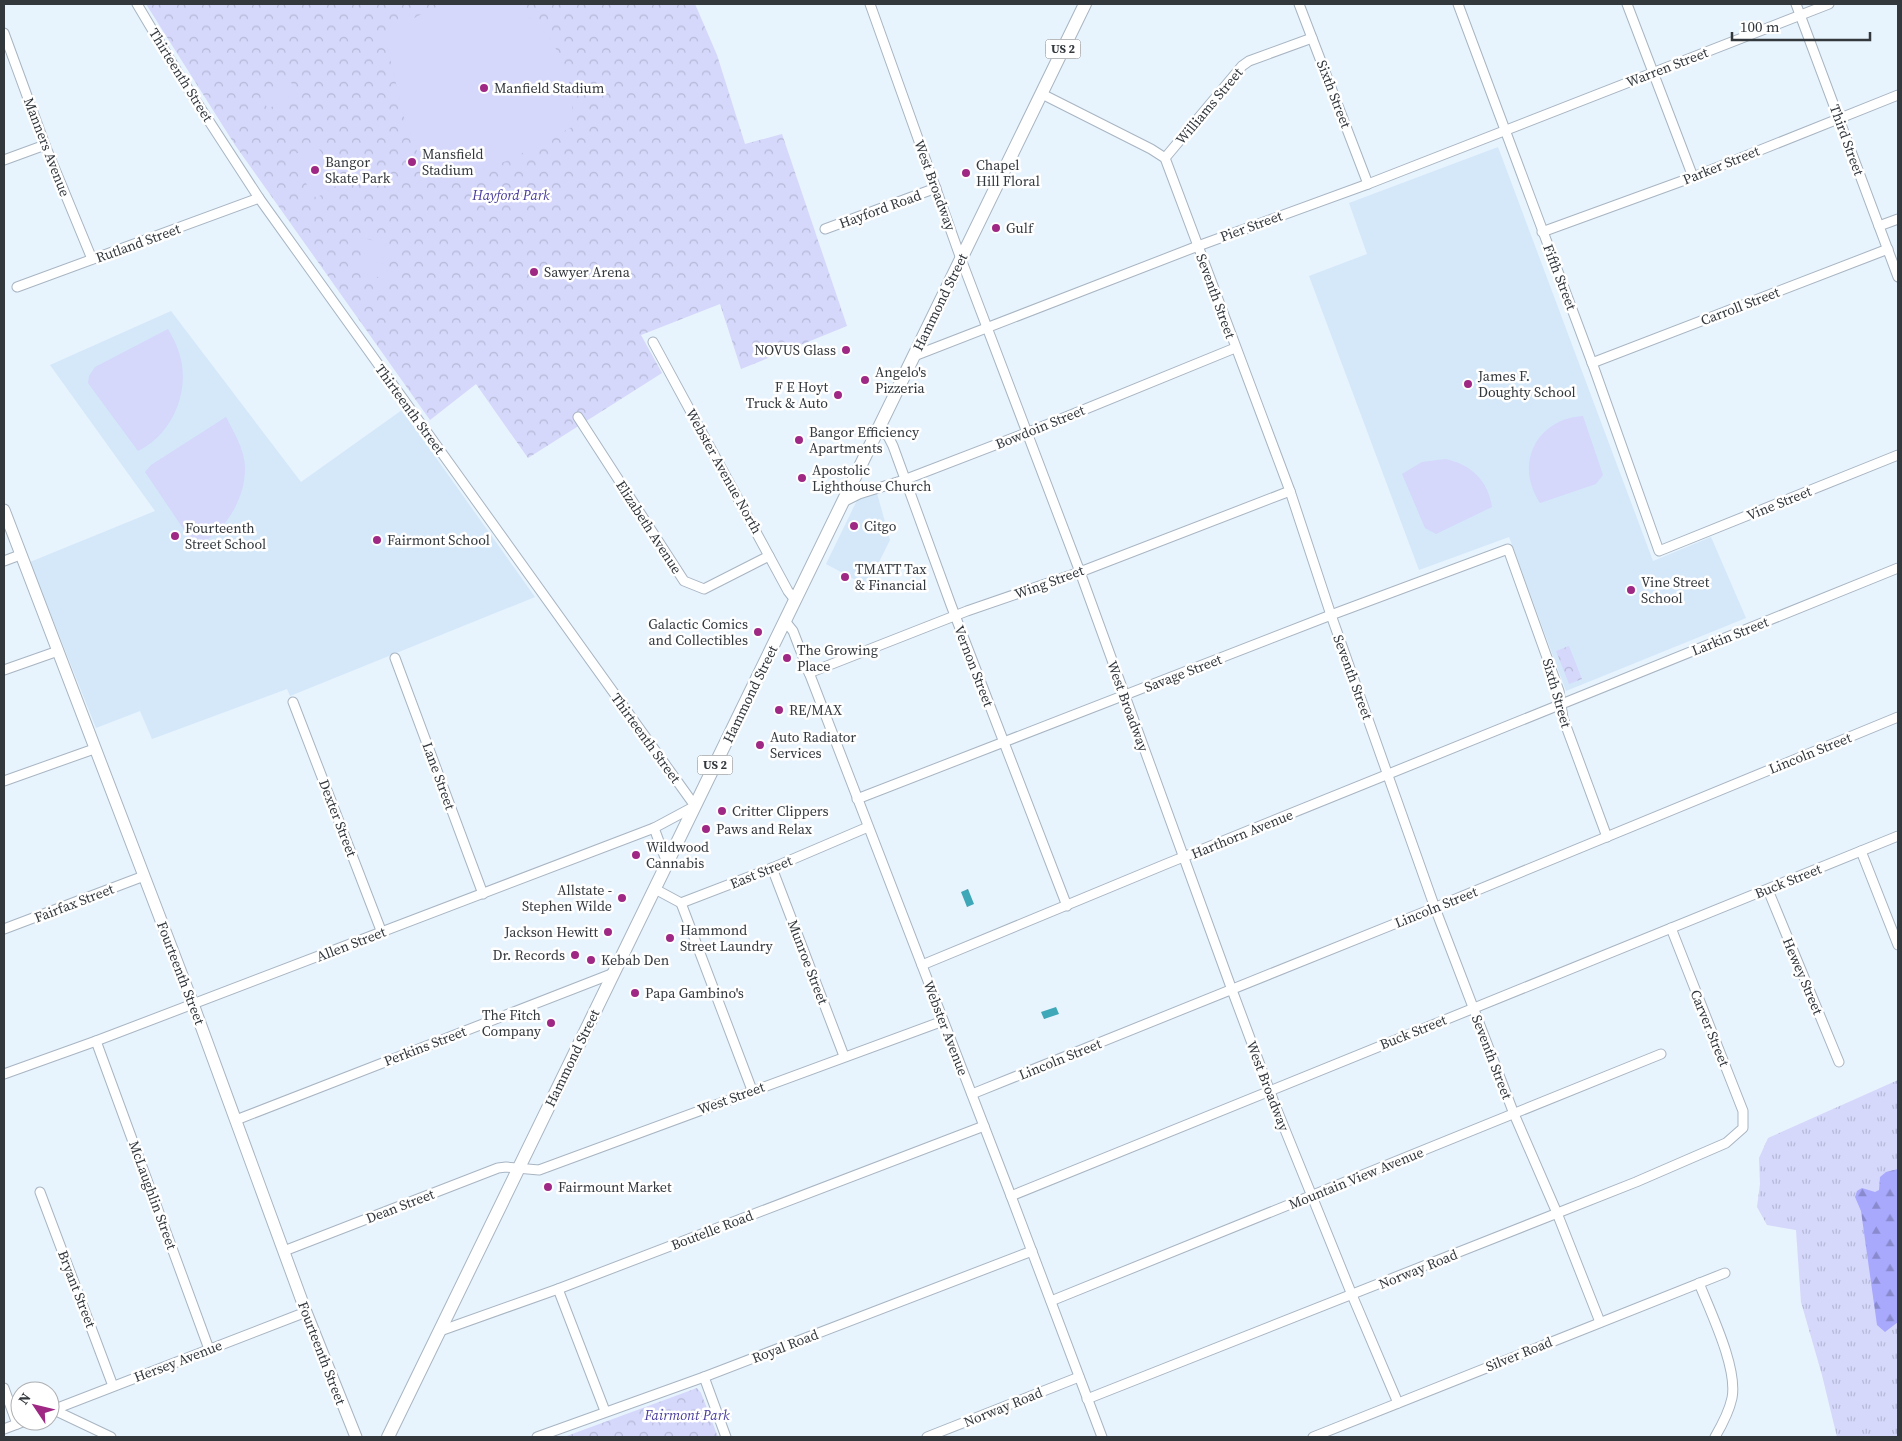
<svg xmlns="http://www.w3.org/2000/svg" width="1902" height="1441" viewBox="0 0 1902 1441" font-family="'Source Serif 4',serif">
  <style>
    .built { fill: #d4e8fa }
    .grass { fill: url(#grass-tufts) }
    .forest { fill: url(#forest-firs) }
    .park { fill: url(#park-crowns) }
    .pitch { fill: #d5d7fb }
    .water { fill: url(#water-ripples) }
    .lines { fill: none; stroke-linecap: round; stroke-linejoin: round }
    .street-casing { stroke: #a8b5c2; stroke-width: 11 }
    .secondary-casing { stroke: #a8b5c2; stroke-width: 13 }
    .primary-casing { stroke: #a8b5c2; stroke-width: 14 }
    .street { stroke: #fff; stroke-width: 9 }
    .secondary { stroke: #fff; stroke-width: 11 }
    .primary { stroke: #fff; stroke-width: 12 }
    .poi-dot { fill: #9e2883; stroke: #fff; stroke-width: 2 }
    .labels { text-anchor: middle; stroke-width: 5; stroke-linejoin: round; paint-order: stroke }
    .shield { fill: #fff; stroke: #707477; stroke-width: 1 }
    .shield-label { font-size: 12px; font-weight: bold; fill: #33383d }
    .street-label { font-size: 14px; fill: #33383d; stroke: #fff }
    .poi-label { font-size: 14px; fill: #33383d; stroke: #fff; text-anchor: start }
    .park-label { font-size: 14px; font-style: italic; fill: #473b9c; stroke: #fff }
  </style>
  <defs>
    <pattern id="grass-tufts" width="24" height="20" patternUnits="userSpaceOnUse" patternTransform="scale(1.25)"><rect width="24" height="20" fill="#d5d7fb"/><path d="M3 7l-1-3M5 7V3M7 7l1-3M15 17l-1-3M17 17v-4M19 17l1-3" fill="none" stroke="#b7b9d8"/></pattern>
    <pattern id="forest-firs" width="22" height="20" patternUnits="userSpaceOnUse" patternTransform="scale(1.25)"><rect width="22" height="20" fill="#a8a8fd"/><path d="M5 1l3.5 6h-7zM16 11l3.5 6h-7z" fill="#898ace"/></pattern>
    <pattern id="park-crowns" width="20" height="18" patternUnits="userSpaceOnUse" patternTransform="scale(1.25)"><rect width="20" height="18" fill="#d5d7fb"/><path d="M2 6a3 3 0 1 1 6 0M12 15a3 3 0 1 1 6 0" fill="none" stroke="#b7b9d8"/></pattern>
    <pattern id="water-ripples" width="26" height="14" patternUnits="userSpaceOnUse" patternTransform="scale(1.25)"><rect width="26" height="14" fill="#3ea8b8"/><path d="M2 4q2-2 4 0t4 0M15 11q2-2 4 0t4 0" fill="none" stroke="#358a97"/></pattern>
  </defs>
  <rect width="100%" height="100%" fill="#e7f3fd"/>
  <!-- built -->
  <g class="built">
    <path d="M1498,147L1653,561L1711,537L1746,618L1566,691L1509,537L1419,570L1309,276L1367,254L1349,203Z"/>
    <path d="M171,311L301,482L402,410L535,597L290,696L287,689L152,739L140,711L96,728L30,562L155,511L50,365Z"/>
    <path d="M875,486L890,540L867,586L826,564L862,490Z"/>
  </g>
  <!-- grass -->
  <path class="grass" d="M1898,1080V1437H1837L1822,1375L1801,1302L1796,1230L1767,1225L1757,1207L1760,1184L1759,1158L1768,1138Z"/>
  <!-- forest -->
  <path class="forest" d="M1898,1169V1322L1885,1332L1877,1325L1861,1211L1855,1197L1857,1191L1862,1188L1875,1192L1879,1190L1880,1177L1886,1172Z"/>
  <!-- park -->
  <g class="park">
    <path d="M146,4H695L717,55L745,144L782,134L847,326L741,369L720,304L641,335L662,373L528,458L476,384L430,420L235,145Z"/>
    <path d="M1569,646L1582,679L1569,684L1556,651Z"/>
    <path d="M697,1388L701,1393L718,1437H564Z"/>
  </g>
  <!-- pitch -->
  <g class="pitch">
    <path d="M443,4C459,2 499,1 513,6C519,9 526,15 532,20C563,46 576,88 572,127L509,160L444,184L427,177L404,117L386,42C403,22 419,15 443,4Z"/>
    <path d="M289,79L297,92L268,109L261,96Z"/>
    <path d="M315,143L341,183L316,198L289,158Z"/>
    <path d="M363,238L395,246L391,260L360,252Z"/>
    <path d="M358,257L389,265L386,279L354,271Z"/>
    <path d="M168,329C171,335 175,341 177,347C193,385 175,433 138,451L88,383L89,376L95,367Z"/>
    <path d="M1583,416L1603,475L1596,484L1540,503C1514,464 1536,419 1583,416Z"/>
    <path d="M226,417C234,432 245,451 245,468C245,493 233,517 215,534C209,539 201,543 195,546L145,472L151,465Z"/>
    <path d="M1445,459C1471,464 1488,481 1492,507L1436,534L1425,528L1402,474L1422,462Z"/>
  </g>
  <!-- water -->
  <g class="water">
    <path d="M968,889L974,904L967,907L961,892Z"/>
    <path d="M1056,1007L1059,1014L1044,1019L1041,1012Z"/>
  </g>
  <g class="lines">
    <!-- street casing -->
    <g class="street-casing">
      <g id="street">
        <path d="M870,4L961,259L1080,572L1232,990L1275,1105L1352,1295L1398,1403"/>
        <path d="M1299,4L1368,184"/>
        <path d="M1458,4L1594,368L1659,551L1898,455"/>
        <path d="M1627,4L1693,177"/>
        <path d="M1796,4L1898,277"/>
        <path d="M4,33L45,145L92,259"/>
        <path d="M1042,94L1151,149L1165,158L1290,491L1331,615L1435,908L1514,1114L1557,1213L1600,1322"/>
        <path d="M1165,158L1242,66L1249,61L1312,38"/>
        <path d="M4,160L45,145"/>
        <path d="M1879,226L1898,219"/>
        <path d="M825,229L936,188"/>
        <path d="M1542,232L1693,177L1898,95"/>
        <path d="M17,287L259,198"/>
        <path d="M653,342L788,591L795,600"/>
        <path d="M914,356L1198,246L1368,184L1829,4"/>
        <path d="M1592,363L1888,249"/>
        <path d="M578,417L684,581L704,589L769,556"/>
        <path d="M878,431L888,436L893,446L951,605L1067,906"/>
        <path d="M843,502L859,494L904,480L1039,428L1235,348"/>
        <path d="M4,561L20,555"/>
        <path d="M785,621L793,631L1011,1196L1102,1437"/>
        <path d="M395,658L483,894"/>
        <path d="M4,670L58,651"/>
        <path d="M809,673L967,611L1080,572L1290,491"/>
        <path d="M293,702L382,933"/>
        <path d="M4,781L94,749"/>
        <path d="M857,799L1331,615L1508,549L1559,691L1563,718L1607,837"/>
        <path d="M654,828L667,863"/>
        <path d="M1861,851L1898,945"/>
        <path d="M772,868L844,1056"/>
        <path d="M655,889L681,903L772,868L868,827"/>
        <path d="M1768,890L1839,1062"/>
        <path d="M681,903L752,1090"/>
        <path d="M4,929L144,876"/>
        <path d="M922,965L1166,864L1898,568"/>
        <path d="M96,1041L209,1349"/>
        <path d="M4,1074L96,1041L654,828L695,806L259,198L181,78L137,4"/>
        <path d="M972,1094L1424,912L1898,717"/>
        <path d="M236,1120L614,973"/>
        <path d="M40,1192L113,1386"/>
        <path d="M1011,1196L1898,836"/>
        <path d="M284,1251L498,1168L506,1167L539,1170L943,1021"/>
        <path d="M1699,1283C1710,1311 1738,1368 1732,1398C1729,1412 1722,1425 1715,1437"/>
        <path d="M558,1289L605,1411"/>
        <path d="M1051,1301L1661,1054"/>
        <path d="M440,1331L558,1289L984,1126"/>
        <path d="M704,1377L726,1437"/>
        <path d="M4,1388L17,1424"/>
        <path d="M1087,1399L1636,1182L1726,1143L1743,1128V1111L1671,928"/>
        <path d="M54,1410L111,1437"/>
        <path d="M50,1411L306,1312"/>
        <path d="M4,1429L25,1421"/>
        <path d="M537,1437L704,1377L1032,1251"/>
        <path d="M927,1437L1079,1377"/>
        <path d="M1313,1437L1725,1273"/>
      </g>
    </g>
    <!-- secondary casing -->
    <g class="secondary-casing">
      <path id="secondary" d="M4,510L193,1004L306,1312L356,1437"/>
    </g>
    <!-- primary casing -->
    <g class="primary-casing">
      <path id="primary" d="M388,1437L1085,4"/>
    </g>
    <!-- street -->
    <use href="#street" class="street"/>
    <!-- secondary -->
    <use href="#secondary" class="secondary"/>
    <!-- primary -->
    <use href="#primary" class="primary"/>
  </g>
  <!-- markers -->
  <g class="poi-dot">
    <circle cx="484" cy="88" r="5"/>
    <circle cx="412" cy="162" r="5"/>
    <circle cx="315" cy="170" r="5"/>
    <circle cx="966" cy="173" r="5"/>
    <circle cx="996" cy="228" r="5"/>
    <circle cx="534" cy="272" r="5"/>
    <circle cx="846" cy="350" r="5"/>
    <circle cx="865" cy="380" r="5"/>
    <circle cx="1468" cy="384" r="5"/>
    <circle cx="838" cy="395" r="5"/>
    <circle cx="799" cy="440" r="5"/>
    <circle cx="802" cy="478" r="5"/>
    <circle cx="854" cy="526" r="5"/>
    <circle cx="175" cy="536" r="5"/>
    <circle cx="377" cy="540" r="5"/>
    <circle cx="845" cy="577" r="5"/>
    <circle cx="1631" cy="590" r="5"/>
    <circle cx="758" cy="632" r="5"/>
    <circle cx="787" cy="658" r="5"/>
    <circle cx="779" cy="710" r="5"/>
    <circle cx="760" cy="745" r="5"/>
    <circle cx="722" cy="811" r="5"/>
    <circle cx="706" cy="829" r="5"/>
    <circle cx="636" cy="855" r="5"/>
    <circle cx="622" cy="898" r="5"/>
    <circle cx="608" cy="932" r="5"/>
    <circle cx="670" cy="938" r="5"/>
    <circle cx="575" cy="955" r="5"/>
    <circle cx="591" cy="960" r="5"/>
    <circle cx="635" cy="993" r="5"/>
    <circle cx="551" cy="1023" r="5"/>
    <circle cx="548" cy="1187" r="5"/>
  </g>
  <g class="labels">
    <!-- shield labels -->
    <g class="shield">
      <rect x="1045.5" y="39.5" width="35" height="19" rx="4"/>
      <rect x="697.5" y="755.5" width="35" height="19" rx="4"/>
    </g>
    <g class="shield-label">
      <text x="1063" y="53">US 2</text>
      <text x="715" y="769">US 2</text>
    </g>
    <!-- street labels -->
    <g class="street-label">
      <text transform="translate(1667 67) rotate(-21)" y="5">Warren Street</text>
      <text transform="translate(181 75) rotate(58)" y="5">Thirteenth Street</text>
      <text transform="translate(1334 94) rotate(69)" y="5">Sixth Street</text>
      <text transform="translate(1209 106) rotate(-50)" y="5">Williams Street</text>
      <text transform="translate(1847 140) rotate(70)" y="5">Third Street</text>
      <text transform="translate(47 147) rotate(69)" y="5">Manners Avenue</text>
      <text transform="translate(1721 165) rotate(-22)" y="5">Parker Street</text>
      <text transform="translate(935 185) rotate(70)" y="5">West Broadway</text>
      <text transform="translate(880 209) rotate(-20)" y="5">Hayford Road</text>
      <text transform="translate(1251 226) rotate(-20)" y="5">Pier Street</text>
      <text transform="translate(138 243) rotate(-20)" y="5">Rutland Street</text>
      <text transform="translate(1560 277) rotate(69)" y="5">Fifth Street</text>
      <text transform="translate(1216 296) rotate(70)" y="5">Seventh Street</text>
      <text transform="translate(940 302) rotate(-64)" y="5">Hammond Street</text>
      <text transform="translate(1740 306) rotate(-21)" y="5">Carroll Street</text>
      <text transform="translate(410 409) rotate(54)" y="5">Thirteenth Street</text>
      <text transform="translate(1040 427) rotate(-22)" y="5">Bowdoin Street</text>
      <text transform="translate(724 471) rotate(61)" y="5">Webster Avenue North</text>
      <text transform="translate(1779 503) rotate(-22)" y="5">Vine Street</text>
      <text transform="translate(649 527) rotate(57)" y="5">Elizabeth Avenue</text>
      <text transform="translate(1049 582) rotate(-20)" y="5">Wing Street</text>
      <text transform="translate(1730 636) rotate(-22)" y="5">Larkin Street</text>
      <text transform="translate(974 666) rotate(69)" y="5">Vernon Street</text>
      <text transform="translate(1183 673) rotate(-21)" y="5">Savage Street</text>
      <text transform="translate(1353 677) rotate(70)" y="5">Seventh Street</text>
      <text transform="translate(1557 693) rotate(74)" y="5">Sixth Street</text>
      <text transform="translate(750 694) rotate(-64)" y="5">Hammond Street</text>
      <text transform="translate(1128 706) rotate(70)" y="5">West Broadway</text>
      <text transform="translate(646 738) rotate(54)" y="5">Thirteenth Street</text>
      <text transform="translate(1810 753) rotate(-22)" y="5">Lincoln Street</text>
      <text transform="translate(439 776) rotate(70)" y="5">Lane Street</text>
      <text transform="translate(338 818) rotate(69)" y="5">Dexter Street</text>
      <text transform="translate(1242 834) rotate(-22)" y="5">Harthorn Avenue</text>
      <text transform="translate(761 872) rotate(-22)" y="5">East Street</text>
      <text transform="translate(1788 881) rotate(-22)" y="5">Buck Street</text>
      <text transform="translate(74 903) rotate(-21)" y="5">Fairfax Street</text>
      <text transform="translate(1436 907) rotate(-22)" y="5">Lincoln Street</text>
      <text transform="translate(351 944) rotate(-21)" y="5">Allen Street</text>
      <text transform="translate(808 962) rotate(69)" y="5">Munroe Street</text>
      <text transform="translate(181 973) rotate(69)" y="5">Fourteenth Street</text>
      <text transform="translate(1803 976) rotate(67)" y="5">Hewey Street</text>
      <text transform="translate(946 1028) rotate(69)" y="5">Webster Avenue</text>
      <text transform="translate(1710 1028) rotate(68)" y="5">Carver Street</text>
      <text transform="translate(1413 1032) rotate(-22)" y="5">Buck Street</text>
      <text transform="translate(425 1046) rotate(-21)" y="5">Perkins Street</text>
      <text transform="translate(1492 1057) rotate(69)" y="5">Seventh Street</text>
      <text transform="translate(572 1058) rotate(-64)" y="5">Hammond Street</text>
      <text transform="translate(1060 1059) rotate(-22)" y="5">Lincoln Street</text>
      <text transform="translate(1268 1086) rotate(69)" y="5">West Broadway</text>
      <text transform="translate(731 1098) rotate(-20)" y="5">West Street</text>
      <text transform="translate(1356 1178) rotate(-22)" y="5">Mountain View Avenue</text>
      <text transform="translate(153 1195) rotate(70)" y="5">McLaughlin Street</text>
      <text transform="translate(400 1206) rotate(-21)" y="5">Dean Street</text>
      <text transform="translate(712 1230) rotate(-21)" y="5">Boutelle Road</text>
      <text transform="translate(1418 1269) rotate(-22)" y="5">Norway Road</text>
      <text transform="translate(77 1289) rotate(69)" y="5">Bryant Street</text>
      <text transform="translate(785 1346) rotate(-21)" y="5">Royal Road</text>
      <text transform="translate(322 1353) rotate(69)" y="5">Fourteenth Street</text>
      <text transform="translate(1519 1354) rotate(-22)" y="5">Silver Road</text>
      <text transform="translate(178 1361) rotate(-21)" y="5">Hersey Avenue</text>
      <text transform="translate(1003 1407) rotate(-22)" y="5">Norway Road</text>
    </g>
    <!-- poi labels -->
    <g class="poi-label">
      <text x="494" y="93">Manfield Stadium</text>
      <text x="422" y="159">Mansfield<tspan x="422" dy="16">Stadium</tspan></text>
      <text x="325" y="167">Bangor<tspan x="325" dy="16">Skate Park</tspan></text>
      <text x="976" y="170">Chapel<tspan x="976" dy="16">Hill Floral</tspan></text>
      <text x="1006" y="233">Gulf</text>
      <text x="544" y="277">Sawyer Arena</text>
      <text x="836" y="355" text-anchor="end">NOVUS Glass</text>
      <text x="875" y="377">Angelo's<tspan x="875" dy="16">Pizzeria</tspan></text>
      <text x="1478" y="381">James F.<tspan x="1478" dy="16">Doughty School</tspan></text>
      <text x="828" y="392" text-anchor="end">F E Hoyt<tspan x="828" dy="16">Truck &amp; Auto</tspan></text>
      <text x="809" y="437">Bangor Efficiency<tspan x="809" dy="16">Apartments</tspan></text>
      <text x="812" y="475">Apostolic<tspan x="812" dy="16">Lighthouse Church</tspan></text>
      <text x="864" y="531">Citgo</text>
      <text x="185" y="533">Fourteenth<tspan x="185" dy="16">Street School</tspan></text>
      <text x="387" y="545">Fairmont School</text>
      <text x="855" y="574">TMATT Tax<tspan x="855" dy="16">&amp; Financial</tspan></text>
      <text x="1641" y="587">Vine Street<tspan x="1641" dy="16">School</tspan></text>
      <text x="748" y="629" text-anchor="end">Galactic Comics<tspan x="748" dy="16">and Collectibles</tspan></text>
      <text x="797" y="655">The Growing<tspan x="797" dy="16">Place</tspan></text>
      <text x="789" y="715">RE/MAX</text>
      <text x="770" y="742">Auto Radiator<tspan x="770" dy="16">Services</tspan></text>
      <text x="732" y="816">Critter Clippers</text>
      <text x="716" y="834">Paws and Relax</text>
      <text x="646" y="852">Wildwood<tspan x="646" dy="16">Cannabis</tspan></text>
      <text x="612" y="895" text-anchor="end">Allstate -<tspan x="612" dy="16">Stephen Wilde</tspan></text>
      <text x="680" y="935">Hammond<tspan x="680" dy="16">Street Laundry</tspan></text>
      <text x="598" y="937" text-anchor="end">Jackson Hewitt</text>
      <text x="565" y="960" text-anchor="end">Dr. Records</text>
      <text x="601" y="965">Kebab Den</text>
      <text x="645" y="998">Papa Gambino's</text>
      <text x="541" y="1020" text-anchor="end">The Fitch<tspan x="541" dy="16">Company</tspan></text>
      <text x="558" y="1192">Fairmount Market</text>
    </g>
    <!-- park labels -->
    <g class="park-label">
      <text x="511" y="200">Hayford Park</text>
      <text x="687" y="1420">Fairmont Park</text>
    </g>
  </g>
  <!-- border -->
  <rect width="1902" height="1441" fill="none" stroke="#33383d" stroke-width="10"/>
  <!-- north arrow -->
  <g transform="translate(35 1406) rotate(305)"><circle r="24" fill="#ffffff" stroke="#adafb1"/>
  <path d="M0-4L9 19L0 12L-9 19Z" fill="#9e2883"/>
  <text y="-8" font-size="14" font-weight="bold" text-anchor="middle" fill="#33383d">N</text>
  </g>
  <!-- scale -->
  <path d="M1732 32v8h138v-8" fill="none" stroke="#33383d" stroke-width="2.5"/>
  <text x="1740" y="32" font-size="15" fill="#33383d" stroke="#ffffff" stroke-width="4" paint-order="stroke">100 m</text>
</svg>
